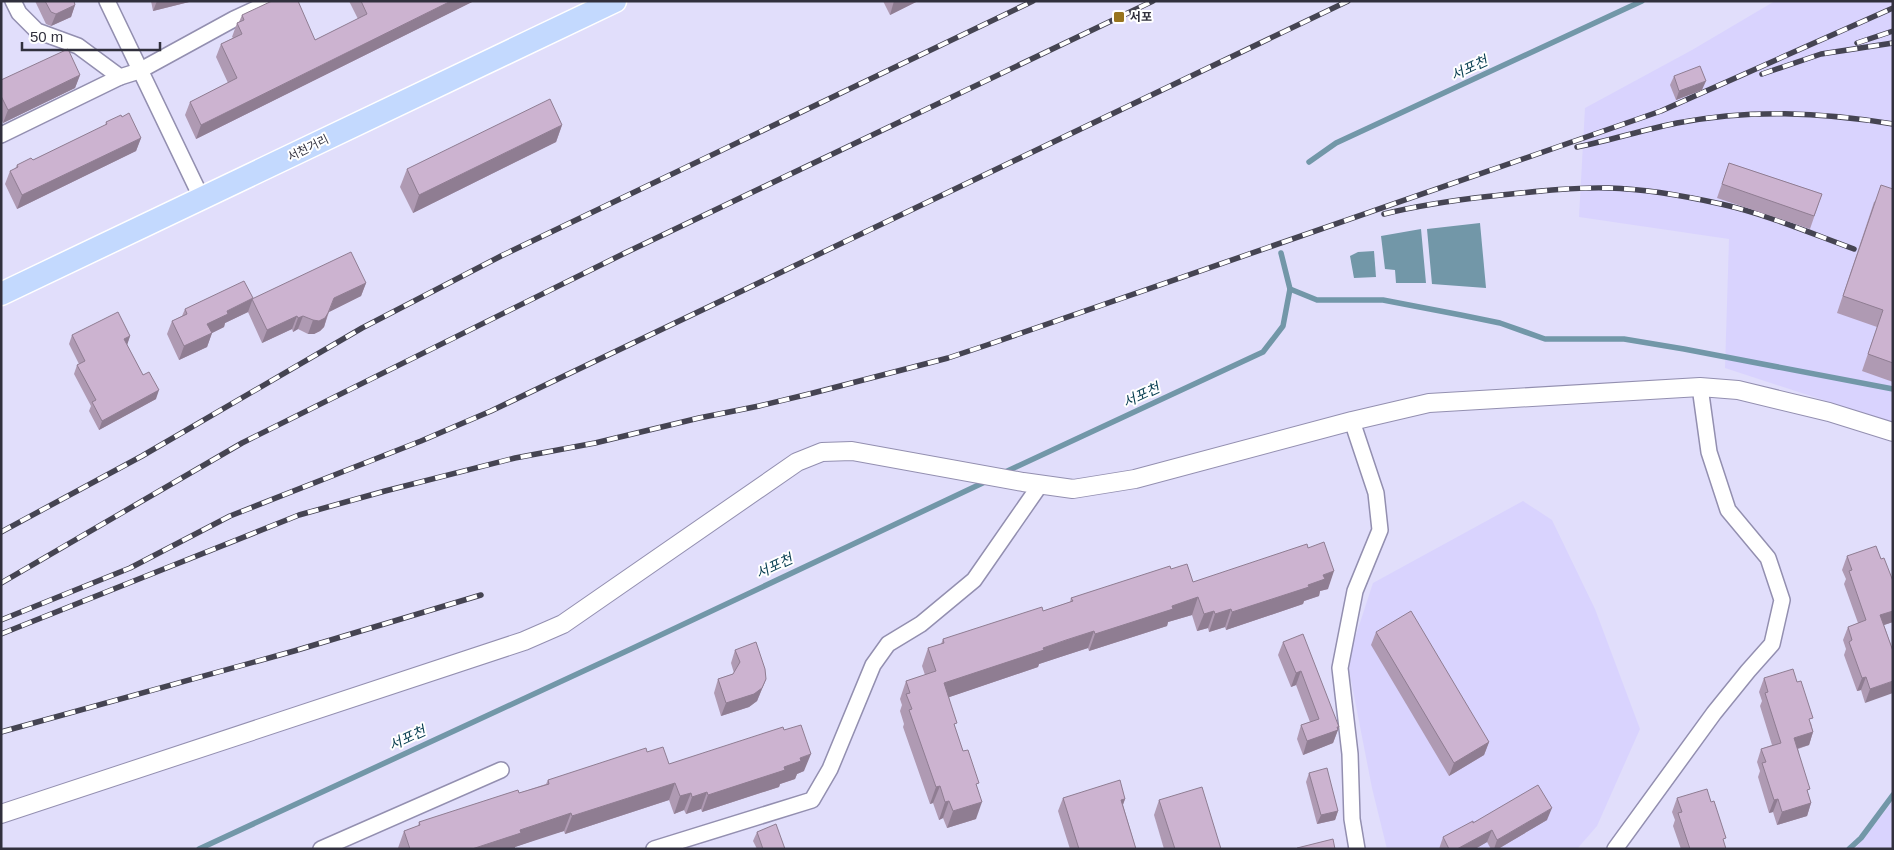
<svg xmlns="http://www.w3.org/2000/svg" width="1894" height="850" viewBox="0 0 1894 850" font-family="Helvetica,'Noto Sans KR',sans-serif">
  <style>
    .built { fill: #d9d3fe }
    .water { fill: #7297a8 }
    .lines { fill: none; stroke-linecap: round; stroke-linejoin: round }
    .stream { stroke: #7297a8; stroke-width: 5.5 }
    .minor-casing { stroke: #938fb0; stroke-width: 18 }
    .tertiary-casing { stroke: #938fb0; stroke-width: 20 }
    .primary-casing { stroke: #fff; stroke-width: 25 }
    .minor { stroke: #fff; stroke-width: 15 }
    .tertiary { stroke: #fff; stroke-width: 18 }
    .primary { stroke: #c3d9fe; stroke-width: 22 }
    .rail-casing { stroke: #454452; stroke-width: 5.5 }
    .rail { stroke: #fff; stroke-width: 4; stroke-dasharray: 11; stroke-linecap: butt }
    .wall { fill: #af9ab3 }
    .shaded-wall { fill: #8f7d92 }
    .building { fill: #ccb3d0; stroke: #8f7d92 }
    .poi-dot { fill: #98741e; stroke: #fff; stroke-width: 2 }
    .labels { text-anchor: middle; stroke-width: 4; stroke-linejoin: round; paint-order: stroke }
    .poi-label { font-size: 12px; font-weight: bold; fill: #31303d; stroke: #fff; text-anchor: start }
    .street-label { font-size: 12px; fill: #31303d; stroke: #fff }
    .water-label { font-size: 14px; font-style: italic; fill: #033a4d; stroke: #fff }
  </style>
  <rect width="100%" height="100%" fill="#e1defb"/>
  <!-- built -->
  <g class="built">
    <path d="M1775,1H1893V423L1725,368L1729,239L1579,217L1585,108L1692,50Z"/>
    <path d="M1523,501L1552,520L1595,609L1640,729L1597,826L1577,849H1387L1372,788L1349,670L1353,644L1373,583Z"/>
    <path d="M1893,800V849H1855L1893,801Z"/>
  </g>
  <!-- water -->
  <g class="water">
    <path d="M1480,223L1486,288L1432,284L1427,229Z"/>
    <path d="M1421,229L1426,283H1396L1395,270L1385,269L1381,236Z"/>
    <path d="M1374,251L1376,277L1354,278L1350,256L1358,252Z"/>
  </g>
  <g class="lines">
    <!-- stream -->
    <g class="stream">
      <path d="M1309,162L1336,143L1642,1"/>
      <path d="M1290,289L1317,300H1383L1461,315L1500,323L1545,339H1624L1684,349L1893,389"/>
      <path d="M1001,474L1263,352L1283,326L1290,289L1281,253"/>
      <path d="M199,849L631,649L989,480"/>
      <path d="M1849,849L1861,838L1893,795"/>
    </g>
    <!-- minor casing -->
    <g class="minor-casing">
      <g id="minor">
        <path d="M13,1L19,13L37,31L78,46L120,77L139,71L234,19L273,1"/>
        <path d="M107,1L202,199"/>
        <path d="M1,135L120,77"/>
        <path d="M1352,421L1376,493L1380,530L1355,591L1340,668L1350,754L1352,819L1357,849"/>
        <path d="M321,849L501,770"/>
        <path d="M654,849L812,800L830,769L873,665L888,644L921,624L974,580L1040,485"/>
        <path d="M1615,849L1714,713L1748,671L1772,644L1782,600L1768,558L1728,510L1709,452L1700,387"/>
      </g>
    </g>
    <!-- tertiary casing -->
    <g class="tertiary-casing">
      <path id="tertiary" d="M1,814L524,641L563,624L797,462L822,452L852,451L1023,482L1073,489L1135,479L1352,421L1429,403L1700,387L1738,390L1829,412L1893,432"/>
    </g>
    <!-- primary casing -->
    <g class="primary-casing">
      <path id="primary" d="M1,294L615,1"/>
    </g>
    <!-- minor -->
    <use href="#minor" class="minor"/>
    <!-- tertiary -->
    <use href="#tertiary" class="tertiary"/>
    <!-- primary -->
    <use href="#primary" class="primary"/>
    <!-- rail casing -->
    <g class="rail-casing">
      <g id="rail">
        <path d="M1857,43L1893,31"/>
        <path d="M1762,74L1821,54L1893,43"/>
        <path d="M1577,147C1611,140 1643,130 1677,123C1750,109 1820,112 1893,124"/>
        <path d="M1384,214C1420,205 1456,200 1492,196C1531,192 1570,187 1609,188C1647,189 1685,196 1721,204C1766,214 1810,233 1854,249"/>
        <path d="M1,532L142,456L362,328L501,256L1033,1"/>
        <path d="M1,583L242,443L625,253L1153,1"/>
        <path d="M1,620L130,568L230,516L421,441L491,411L1348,1"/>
        <path d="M1,634L299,515L385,491L515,458L595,443L699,418L759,406L813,393L948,358L987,345L1661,111L1893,8"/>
        <path d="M1,732L294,651L481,595"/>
      </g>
    </g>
    <!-- rail -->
    <use href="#rail" class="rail"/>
  </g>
  <!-- wall -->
  <g class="wall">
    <path d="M35,1H74L75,5L71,17L51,26L46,24Z"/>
    <path d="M151,1H193L153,11Z"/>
    <path d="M349,1H474L196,139L185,115L190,102L228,83L216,57L221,44L233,38L232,37L237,23L239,22L242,15L315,40L358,19Z"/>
    <path d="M883,1H918L890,15Z"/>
    <path d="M80,75L75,88L3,123L1,119V80Z"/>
    <path d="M1674,76L1702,90L1676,100L1670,85Z"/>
    <path d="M122,117L141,138L136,151L17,209L5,184L10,171L15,169L17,165L33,160L105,126L106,122Z"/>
    <path d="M562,125L556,142L413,213L400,187L407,169Z"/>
    <path d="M1729,163L1822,194L1810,229L1717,198Z"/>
    <path d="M1893,189V382L1862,371L1877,327L1837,313L1874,202Z"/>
    <path d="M366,283L361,296L329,312L324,327L320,331L314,334H308L298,329L293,332L292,329L262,343L248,312L225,323L224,327L212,333L207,347L179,360L167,334L172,321L182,316L185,309Z"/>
    <path d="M72,335L130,336L127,345L156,399L99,430L89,411L91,406L74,374L77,365L79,364L69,344Z"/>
    <path d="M1308,548L1328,589L1320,591L1319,596L1304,601L1303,604L1226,630L1225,627L1209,632L1208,628L1197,631L1192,615L1168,622L1167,626L1089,651L1088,648L1060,657L1039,664L1038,667L949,697L955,728L963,751L977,788L976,819L947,828L943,818L939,820L933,803L930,804L903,727L904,724L900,711L902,705L900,699L906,681L925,675L922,666L928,648L941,644L943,639L1043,611L1070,602L1071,598L1171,569L1193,582Z"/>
    <path d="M1847,556L1881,559L1893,581V622L1884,625L1893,651L1865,703L1861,690L1857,691L1844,655L1846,649L1843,640L1848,627L1858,623L1844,584L1846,579L1842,570Z"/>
    <path d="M1376,632L1489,742L1484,755L1449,776L1371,645Z"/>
    <path d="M1283,642L1339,727L1333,743L1303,755L1297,739L1301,725L1310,722L1296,685L1291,687L1278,655Z"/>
    <path d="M735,650L766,679L757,701L749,707L721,716L714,693L718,679L733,674L734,673L731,663Z"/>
    <path d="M1764,678L1811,723L1813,732L1809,745L1798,749L1808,794L1811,803L1807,816L1777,825L1773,812L1769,813L1758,777L1760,771L1757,762L1761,749L1772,745L1760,706L1762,701L1759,692Z"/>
    <path d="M784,730L804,771L797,774L795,779L780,784L779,787L702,812L701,809L686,814L684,810L674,814L669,800L565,834L564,831L549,835L515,847V849H398V848L404,831L418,826L419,822L519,793L546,784L548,780L647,752L669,764Z"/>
    <path d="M1309,773L1338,811L1335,820L1317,824L1306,782Z"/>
    <path d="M1063,798L1125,799L1123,805L1136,849H1070L1058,811Z"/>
    <path d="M1677,798L1724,843L1726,849H1681L1673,826L1675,820L1672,812Z"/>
    <path d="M1159,800L1221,849H1164L1154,815Z"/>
    <path d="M1547,820L1498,849H1491L1487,842L1475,849H1439L1443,837L1473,823Z"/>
    <path d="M757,832L785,849H757L753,841Z"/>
  </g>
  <!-- shaded-wall -->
  <g class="shaded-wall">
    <path d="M157,1H193L153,11Z"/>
    <path d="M451,1H474L196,139L201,125Z"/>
    <path d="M894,1H918L890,15Z"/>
    <path d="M75,5L71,17L51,26L56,14Z"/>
    <path d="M80,75L75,88L3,123L8,110Z"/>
    <path d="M1706,81L1702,90L1676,100L1679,91Z"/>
    <path d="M562,125L556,142L413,213L419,195Z"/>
    <path d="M141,138L136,151L17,209L22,195Z"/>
    <path d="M366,283L361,296L329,312L334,298Z"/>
    <path d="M253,298L248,312L225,323L224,327L202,338L207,324L227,311Z"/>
    <path d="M328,313L324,327L320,331L314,334H308L313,320Z"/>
    <path d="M297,316L292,329L262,343L267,330Z"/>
    <path d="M303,316L298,329L293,332L298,318Z"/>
    <path d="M212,333L207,347L179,360L184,346Z"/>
    <path d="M130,336L127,345L124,339Z"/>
    <path d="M159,390L156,399L99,430L102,421Z"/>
    <path d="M1334,571L1328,589L1320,591L1319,596L1304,601L1303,604L1226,630L1232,612L1308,585L1323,575Z"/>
    <path d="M1198,597L1192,615L1168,622L1167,626L1089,651L1095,634L1172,606Z"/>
    <path d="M1231,609L1225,627L1209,632L1215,614Z"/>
    <path d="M1214,611L1208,628L1197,631L1204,614Z"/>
    <path d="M1893,611V622L1875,628L1880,615Z"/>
    <path d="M1094,631L1088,648L1039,664L1038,667L938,701L944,683L1043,648Z"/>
    <path d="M1301,671L1296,685L1291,687L1296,673Z"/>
    <path d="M1866,677L1861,690L1857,691L1862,678Z"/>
    <path d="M766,679L757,701L749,707L721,716L726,703Z"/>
    <path d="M1893,681V693L1865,703L1870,689Z"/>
    <path d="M1339,727L1333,743L1303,755L1307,741Z"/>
    <path d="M1813,732L1809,745L1789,751L1794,738Z"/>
    <path d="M1489,742L1484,755L1449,776L1454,763Z"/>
    <path d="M811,754L804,771L797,774L795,779L780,784L779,787L702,812L708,795L784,767L800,758Z"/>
    <path d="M675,783L669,800L565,834L572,816Z"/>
    <path d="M940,786L933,803L930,804L936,787Z"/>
    <path d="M707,792L701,809L686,814L692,797Z"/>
    <path d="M691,793L684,810L674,814L680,796Z"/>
    <path d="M1125,799L1120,812L1121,800Z"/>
    <path d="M1778,799L1773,812L1769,813L1774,800Z"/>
    <path d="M949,801L943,818L939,820L945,802Z"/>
    <path d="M982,802L976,819L947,828L953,811Z"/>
    <path d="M1811,803L1807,816L1777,825L1782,812Z"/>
    <path d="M1552,808L1547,820L1498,849H1494L1497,840Z"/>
    <path d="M1338,811L1335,820L1317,824L1321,815Z"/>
    <path d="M571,813L564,831L515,847V849H472L520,830Z"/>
    <path d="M1492,830L1487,842L1475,849H1457Z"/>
  </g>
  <!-- building -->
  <g class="building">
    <path d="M45,1H74L75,5L56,14L51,12Z"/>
    <path d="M272,1H298L315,40L367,14L361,1H451L201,125L190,102L237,78L221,44L242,34L237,23L244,20L242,15Z"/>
    <path d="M68,49L80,75L8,110L1,96V80Z"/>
    <path d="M1700,66L1706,81L1679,91L1674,76Z"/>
    <path d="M550,99L562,125L419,195L407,169Z"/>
    <path d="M129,113L141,138L22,195L10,171L18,167L17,165L31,158L33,160L107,124L106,122L121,115L122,117Z"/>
    <path d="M1729,163L1822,194L1814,216L1722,184Z"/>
    <path d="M1881,185L1893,189V363L1868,354L1883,310L1843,296Z"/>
    <path d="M351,252L366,283L334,298L328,313L325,318L319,321L313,320L303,316L298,318L297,316L267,330L252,299Z"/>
    <path d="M244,281L253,298L227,311L228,314L207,324L212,333L184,346L172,321L187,314L185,309Z"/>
    <path d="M118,312L130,336L124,339L143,375L149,372L159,390L102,421L92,402L96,400L77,365L85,361L72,335Z"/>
    <path d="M1324,542L1334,571L1323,575L1325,579L1308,585L1309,587L1232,612L1231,609L1215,614L1214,611L1204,614L1198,597L1172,606L1173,609L1095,634L1094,631L1066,640L1043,648L1044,650L944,683L957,723L954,724L963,751L968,750L979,783L976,784L982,802L953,811L949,801L945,802L940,786L936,787L909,710L912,709L906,694L910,693L906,681L936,671L928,648L944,643L943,639L1042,607L1043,611L1073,601L1071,598L1170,566L1171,569L1187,564L1193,582L1307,544L1308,548Z"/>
    <path d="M1876,546L1881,559L1884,558L1893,581V611L1880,615L1893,651V681L1870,689L1866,677L1862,678L1849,642L1852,640L1848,627L1866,620L1849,571L1852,570L1847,556Z"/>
    <path d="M1411,611L1489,742L1454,763L1376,632Z"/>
    <path d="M1303,634L1339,727H1337L1338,730L1307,741L1301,725L1319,719L1301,671L1296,673L1283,642Z"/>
    <path d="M756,642L765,669L766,679L762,688L754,694L726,703L718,679L733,674L740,662L735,650Z"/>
    <path d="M1793,669L1797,682L1801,681L1813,718L1809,719L1813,732L1794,738L1810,789L1807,790L1811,803L1782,812L1778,799L1774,800L1762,763L1766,762L1761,749L1781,743L1765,693L1768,692L1764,678Z"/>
    <path d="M801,725L811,754L800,758L801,761L784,767L785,770L708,795L707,792L692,797L691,793L680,796L675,783L572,816L571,813L520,830L521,833L472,849H410L404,831L420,825L419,822L518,790L519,793L549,784L548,780L646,748L647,752L663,747L669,764L783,727L784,730Z"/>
    <path d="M1327,768L1338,811L1321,815L1309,773Z"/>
    <path d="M1120,780L1125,799L1121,800L1136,849H1079L1063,798Z"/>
    <path d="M1538,785L1552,808L1497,840L1492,830L1457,849H1449L1443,837L1473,821V823Z"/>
    <path d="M1202,787L1221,849H1175L1159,800Z"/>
    <path d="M1707,789L1711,802L1714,801L1726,838L1723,839L1726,849H1690L1678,813L1682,812L1677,798Z"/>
    <path d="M776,824L785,849H763L757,832Z"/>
    <path d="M1333,839L1335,849H1297V848Z"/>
  </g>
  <!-- markers -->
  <rect class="poi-dot" x="1113" y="11" width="12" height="12" rx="2.5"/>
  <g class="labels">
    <!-- poi labels -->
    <g class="poi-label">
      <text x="1130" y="21">서포</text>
    </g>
    <!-- street labels -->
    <g class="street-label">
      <text transform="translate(308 148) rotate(-26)" y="4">서천거리</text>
    </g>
    <!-- water labels -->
    <g class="water-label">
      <text transform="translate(1469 68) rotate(-25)" y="5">서포천</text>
      <text transform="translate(1141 395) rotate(-25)" y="5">서포천</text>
      <text transform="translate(774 566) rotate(-25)" y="5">서포천</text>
      <text transform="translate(407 738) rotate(-25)" y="5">서포천</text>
    </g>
  </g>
  <!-- border -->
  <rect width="1894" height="850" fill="none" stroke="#31303d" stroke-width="5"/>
  <!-- scale -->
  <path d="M22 42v8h138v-8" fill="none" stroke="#31303d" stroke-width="2.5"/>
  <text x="30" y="42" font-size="15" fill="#31303d" stroke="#ffffff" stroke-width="4" paint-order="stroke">50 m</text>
</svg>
